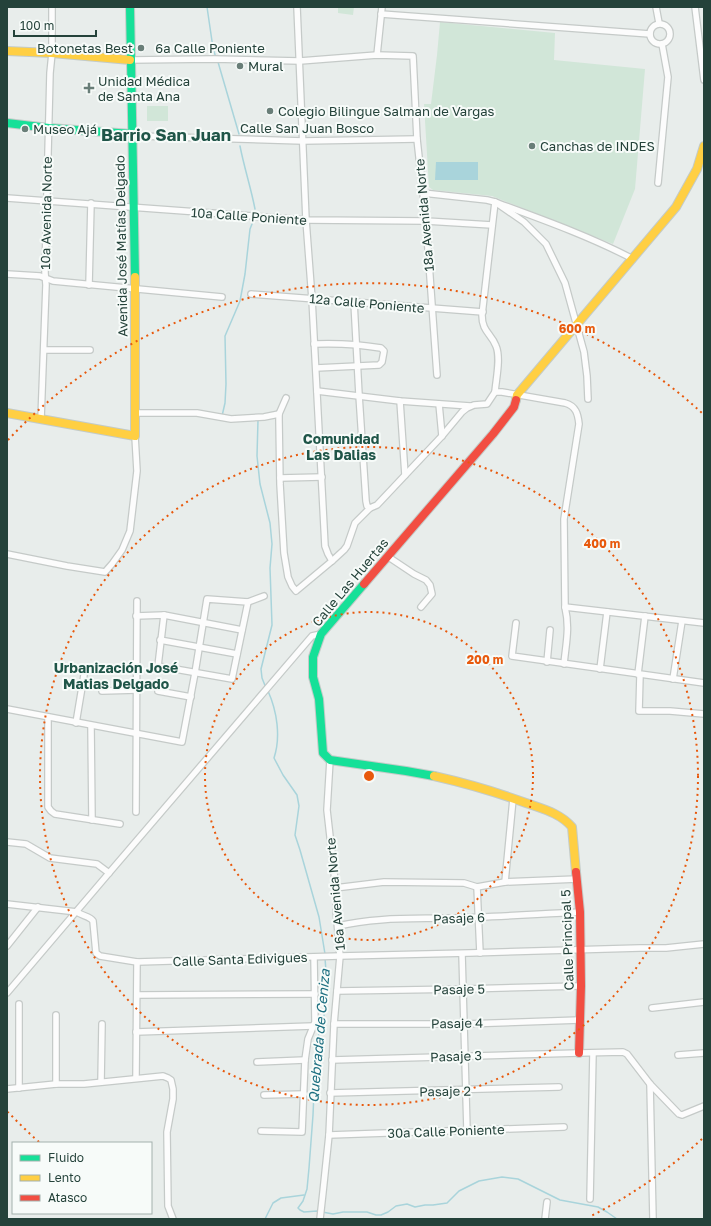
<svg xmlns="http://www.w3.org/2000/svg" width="711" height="1226" viewBox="0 0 711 1226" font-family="'Golos Text',sans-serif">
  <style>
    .green { fill: #d1e6d8 }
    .water { fill: #a9d4db }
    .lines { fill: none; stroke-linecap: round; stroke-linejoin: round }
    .stream { stroke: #a9d4db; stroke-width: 1.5 }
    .street-casing { stroke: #c5cac8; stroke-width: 8 }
    .fast-casing { stroke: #c3cbc8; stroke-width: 10 }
    .slow-casing { stroke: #c3cbc8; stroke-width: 10 }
    .jam-casing { stroke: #c3cbc8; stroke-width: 10 }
    .street { stroke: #fcfcfc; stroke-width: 5.5 }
    .fast { stroke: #16e098; stroke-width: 8 }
    .slow { stroke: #ffcf43; stroke-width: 8 }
    .jam { stroke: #f24e42; stroke-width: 8 }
    .ring { fill: none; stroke: #e8590c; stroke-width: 2; stroke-dasharray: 2 4 }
    .poi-dot { fill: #697e78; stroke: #f7fbf9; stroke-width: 1.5 }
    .labels { text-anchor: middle; stroke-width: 4; stroke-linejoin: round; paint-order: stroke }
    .poi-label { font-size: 13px; fill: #24423a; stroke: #f7fbf9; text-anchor: start }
    .street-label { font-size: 13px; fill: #24423a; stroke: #f7fbf9 }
    .neighbourhood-label { font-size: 14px; font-weight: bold; fill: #1f5548; stroke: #f7fbf9 }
    .water-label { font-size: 14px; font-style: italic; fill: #1c6f80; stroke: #f7fbf9 }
    .district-label { font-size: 17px; font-weight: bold; fill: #1f5548; stroke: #f7fbf9 }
    .centre { fill: #e8590c; stroke: #f7fbf9; stroke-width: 2 }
    .ring-label { font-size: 12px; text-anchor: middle; font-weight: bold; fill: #e8590c; stroke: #f7fbf9; stroke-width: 4; stroke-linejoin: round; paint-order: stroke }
  </style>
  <rect width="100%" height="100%" fill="#e8edeb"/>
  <!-- green -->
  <g class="green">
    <path d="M338,7H354L353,15L338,13Z"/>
    <path d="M440,22L555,33L554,60L645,69L635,189L613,244L492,196L433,190L429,187L424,104H431L437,55Z"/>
    <rect x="147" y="106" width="21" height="15"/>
  </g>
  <!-- water -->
  <path class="water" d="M436,162H478V180H435Z"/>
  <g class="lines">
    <!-- stream -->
    <g class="stream">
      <path d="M207,7L213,48L216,58"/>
      <path d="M218,62L239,134"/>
      <path d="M240,146C244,167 251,188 255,209"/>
      <path d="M222,416L225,403L226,384L225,336L240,301L245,274L250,229L252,224"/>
      <path d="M258,420L257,456L260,484L270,523L272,544L270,568L272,625L261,669L262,678L266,688"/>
      <path d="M268,691C277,711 281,737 274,758L283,775L297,795L299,806L295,835L300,850L319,917L325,954"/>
      <path d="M325,958L327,985L324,1016L316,1045L313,1115L309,1168L307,1189L303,1201L298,1208L300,1210L304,1212L317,1211L333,1214L343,1212H367L376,1215H381L388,1212L396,1206L407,1204L415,1207L425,1205H433L447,1203L459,1191L479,1181L502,1177L518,1179L560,1200L598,1207L607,1212L617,1219"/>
      <path d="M265,1219L273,1203L281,1198L304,1195"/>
    </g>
    <!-- street casing -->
    <g class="street-casing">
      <g id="street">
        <path d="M656,7L659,23"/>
        <path d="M695,7L704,80"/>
        <path d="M381,14L650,34"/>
        <circle cx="660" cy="34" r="10"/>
        <path d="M377,55L382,7"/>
        <path d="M130,60L214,59L300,61L377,55L413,56L417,139L426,221L437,375"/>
        <path d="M132,134L138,136L303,141L417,139"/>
        <path d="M658,183L668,77L662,44"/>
        <path d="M423,193L487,200L495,202C541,219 589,236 633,259"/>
        <path d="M7,198L306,220L426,221L492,225"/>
        <path d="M495,202L482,315C482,332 491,333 496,346C501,358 496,379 495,392H502L565,403C576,406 578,414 579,424L564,519L565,607C570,628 566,643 564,664"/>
        <path d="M495,202L524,222L546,244L565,283L584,352L587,376L588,399"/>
        <path d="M7,274L40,276L53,281L222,297"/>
        <path d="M89,285L91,203"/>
        <path d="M251,294L483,312"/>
        <path d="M354,302L359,395L366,501L367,506L370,508L377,505L442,436L462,412L467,408L474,405L487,404L495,392"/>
        <path d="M314,344C339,343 357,344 381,348L384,351L382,362L379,365L316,368"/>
        <path d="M44,350H90"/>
        <path d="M317,391L400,401L470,406"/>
        <path d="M286,398L279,414V420L280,484L284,553L288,577L292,586L296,591L332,561L328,554L325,546L312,299L306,220L297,7"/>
        <path d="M400,401L405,475"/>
        <path d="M439,404L442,436"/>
        <path d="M135,413H197L231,419L264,417L279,414"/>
        <path d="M41,419L46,285L45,273L50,73L52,53V7"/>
        <path d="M280,478L322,477"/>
        <path d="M7,554L67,566L105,572L112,564L122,550L130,531L137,471L135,436"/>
        <path d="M387,556L414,574L426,580L430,585L432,594L421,607"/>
        <path d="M332,561L344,550L347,546L355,523L370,508"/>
        <path d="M565,607L704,623"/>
        <path d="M164,615L158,666L232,679L248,602"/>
        <path d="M136,616L164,615L242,630"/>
        <path d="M516,623L512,656L704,683"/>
        <path d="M160,640L237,654"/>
        <path d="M547,662L550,630"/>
        <path d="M600,669L607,612"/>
        <path d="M638,674L645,616"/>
        <path d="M640,675L639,711H670L704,714"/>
        <path d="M673,679L682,621"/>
        <path d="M102,691L137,690"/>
        <path d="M158,691L191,697"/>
        <path d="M7,709L182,742L195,673L207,599L248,602L264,596"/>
        <path d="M48,717V807L51,811L55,814L120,824"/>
        <path d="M76,723L84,675"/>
        <path d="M91,726L92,820"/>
        <path d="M136,812L137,601"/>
        <path d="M7,842L26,844L50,858L97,864L109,873"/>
        <path d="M505,882L513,799"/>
        <path d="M477,887L480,953"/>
        <path d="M335,888L384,882L464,883L477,887L505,882L577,879"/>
        <path d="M7,904L77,912C82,916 90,916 93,921L96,953L100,956L137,962L340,956L469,953L640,948H666L704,944"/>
        <path d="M338,926C375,917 413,919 451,918C494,917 537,914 580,912"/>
        <path d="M7,946L38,907"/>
        <path d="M462,954L467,1130"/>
        <path d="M337,991L464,989L581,986"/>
        <path d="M7,993L109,873L312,636L321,634"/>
        <path d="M137,995L315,994"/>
        <path d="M19,1004V1088"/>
        <path d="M652,1008L704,1002"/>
        <path d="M334,1024H464L580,1020"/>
        <path d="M136,1032L313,1026"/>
        <path d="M678,1055L704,1053"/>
        <path d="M332,1060L579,1053L623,1052L627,1054L650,1084L679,1114L682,1115L704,1106"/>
        <path d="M257,1062L305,1060"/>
        <path d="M136,1078L137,962"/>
        <path d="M101,1082L102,1024"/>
        <path d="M56,1084V1015"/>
        <path d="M650,1084L653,1219"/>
        <path d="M7,1089L56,1084H84L114,1081L163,1076L168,1078L171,1080L173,1089V1099L167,1132L168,1206L173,1219"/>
        <path d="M330,1093L559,1087"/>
        <path d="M264,1095L304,1094"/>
        <path d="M261,1131L302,1132L305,1060L308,1039L315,1022L314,957"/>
        <path d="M329,1135L564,1127"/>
        <path d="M590,1199L593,1053"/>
        <path d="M320,1219L323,1192L329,1135L334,1024L340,956L336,910V890L327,810L330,760"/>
        <path d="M545,1219L547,1202"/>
      </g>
    </g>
    <!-- fast casing -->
    <g class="fast-casing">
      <g id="fast">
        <path d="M130,7L135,277"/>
        <path d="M7,123L49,128L132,134"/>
        <path d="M364,584L321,634L313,657V677L319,699L323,753L330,760L406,771L434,776"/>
      </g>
    </g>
    <!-- slow casing -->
    <g class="slow-casing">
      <g id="slow">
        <path d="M7,51L52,53L130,60"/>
        <path d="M516,400L517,395L676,207L697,169L704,146"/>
        <path d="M7,413L135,436V277"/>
        <path d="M434,776C465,783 496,792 526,803C543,809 560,813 572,827L576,872"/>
      </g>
    </g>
    <!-- jam casing -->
    <g class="jam-casing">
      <g id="jam">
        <path d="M364,584L493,434L514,407L516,400"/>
        <path d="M576,872L580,912L581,986L579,1053"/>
      </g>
    </g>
    <!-- street -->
    <use href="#street" class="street"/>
    <!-- fast -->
    <use href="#fast" class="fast"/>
    <!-- slow -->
    <use href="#slow" class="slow"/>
    <!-- jam -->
    <use href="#jam" class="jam"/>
  </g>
  <!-- distance rings -->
  <g class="ring">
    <circle cx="369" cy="776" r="164"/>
    <circle cx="369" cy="776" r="329"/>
    <path d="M702 1139A493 493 0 0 1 589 1217M39 1142A493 493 0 0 1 8 1112M8 440A493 493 0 0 1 702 413"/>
  </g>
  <!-- markers -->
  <g class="poi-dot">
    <circle cx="141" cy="48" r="4"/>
    <circle cx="240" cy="66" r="4"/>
    <path d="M87 82h4v4h4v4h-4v4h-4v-4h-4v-4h4z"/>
    <circle cx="270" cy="111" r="4"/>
    <circle cx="25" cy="129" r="4"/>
    <circle cx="532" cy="146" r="4"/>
  </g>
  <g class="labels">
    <!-- poi labels -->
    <g class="poi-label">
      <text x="133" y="53" text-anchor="end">Botonetas Best</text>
      <text x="248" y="71">Mural</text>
      <text x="98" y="86">Unidad Médica<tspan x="98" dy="15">de Santa Ana</tspan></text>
      <text x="278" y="116">Colegio Bilingue Salman de Vargas</text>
      <text x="33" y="134">Museo Ajá</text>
      <text x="540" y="151">Canchas de INDES</text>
    </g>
    <!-- street labels -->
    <g class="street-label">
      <text x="210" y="53">6a Calle Poniente</text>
      <text x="307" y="133">Calle San Juan Bosco</text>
      <text transform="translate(46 213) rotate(-89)" y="5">10a Avenida Norte</text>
      <text transform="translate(424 215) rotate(-95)" y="5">18a Avenida Norte</text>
      <text transform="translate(249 216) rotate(4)" y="5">10a Calle Poniente</text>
      <text transform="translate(121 246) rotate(-91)" y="5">Avenida José Matías Delgado</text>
      <text transform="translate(367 303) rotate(5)" y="5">12a Calle Poniente</text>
      <text transform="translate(350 582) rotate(-50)" y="5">Calle Las Huertas</text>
      <text transform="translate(335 894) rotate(-95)" y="5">16a Avenida Norte</text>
      <text transform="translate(459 918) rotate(-2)" y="5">Pasaje 6</text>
      <text transform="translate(567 940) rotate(-92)" y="5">Calle Principal 5</text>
      <text transform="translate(240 959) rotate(-2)" y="5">Calle Santa Edivigues</text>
      <text transform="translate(459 989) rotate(-1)" y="5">Pasaje 5</text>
      <text transform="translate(457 1023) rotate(-1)" y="5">Pasaje 4</text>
      <text transform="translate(456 1056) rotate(-2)" y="5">Pasaje 3</text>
      <text transform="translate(445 1091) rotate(-1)" y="5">Pasaje 2</text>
      <text transform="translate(446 1131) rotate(-2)" y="5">30a Calle Poniente</text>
    </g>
    <!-- neighbourhood labels -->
    <g class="neighbourhood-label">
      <text x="341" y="444">Comunidad<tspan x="341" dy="16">Las Dalias</tspan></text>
      <text x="116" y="673">Urbanización José<tspan x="116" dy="16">Matias Delgado</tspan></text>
    </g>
    <!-- water labels -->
    <g class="water-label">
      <text transform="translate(319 1036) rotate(-85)" y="5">Quebrada de Ceniza</text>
    </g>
    <!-- district labels -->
    <g class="district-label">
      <text x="166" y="141">Barrio San Juan</text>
    </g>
  </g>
  <circle cx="369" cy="776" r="6" class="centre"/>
  <g class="ring-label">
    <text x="577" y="333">600 m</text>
    <text x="602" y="548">400 m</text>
    <text x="485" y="664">200 m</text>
  </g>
  <!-- border -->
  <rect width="711" height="1226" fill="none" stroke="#24423a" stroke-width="16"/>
  <!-- legend -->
  <rect x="12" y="1142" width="140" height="72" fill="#f7fbf9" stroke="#a3b1ad"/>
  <rect x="20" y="1155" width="20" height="6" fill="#16e098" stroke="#a3b1ad"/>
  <text x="48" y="1162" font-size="12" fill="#24423a">Fluido</text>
  <rect x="20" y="1175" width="20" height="6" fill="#ffcf43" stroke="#a3b1ad"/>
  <text x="48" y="1182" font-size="12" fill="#24423a">Lento</text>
  <rect x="20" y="1195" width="20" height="6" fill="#f24e42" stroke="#a3b1ad"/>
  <text x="48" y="1202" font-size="12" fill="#24423a">Atasco</text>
  <!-- scale -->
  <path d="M14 30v6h82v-6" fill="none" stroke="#24423a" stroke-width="2"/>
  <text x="20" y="30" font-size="12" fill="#24423a" stroke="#f7fbf9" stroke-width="3" paint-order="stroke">100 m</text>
</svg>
